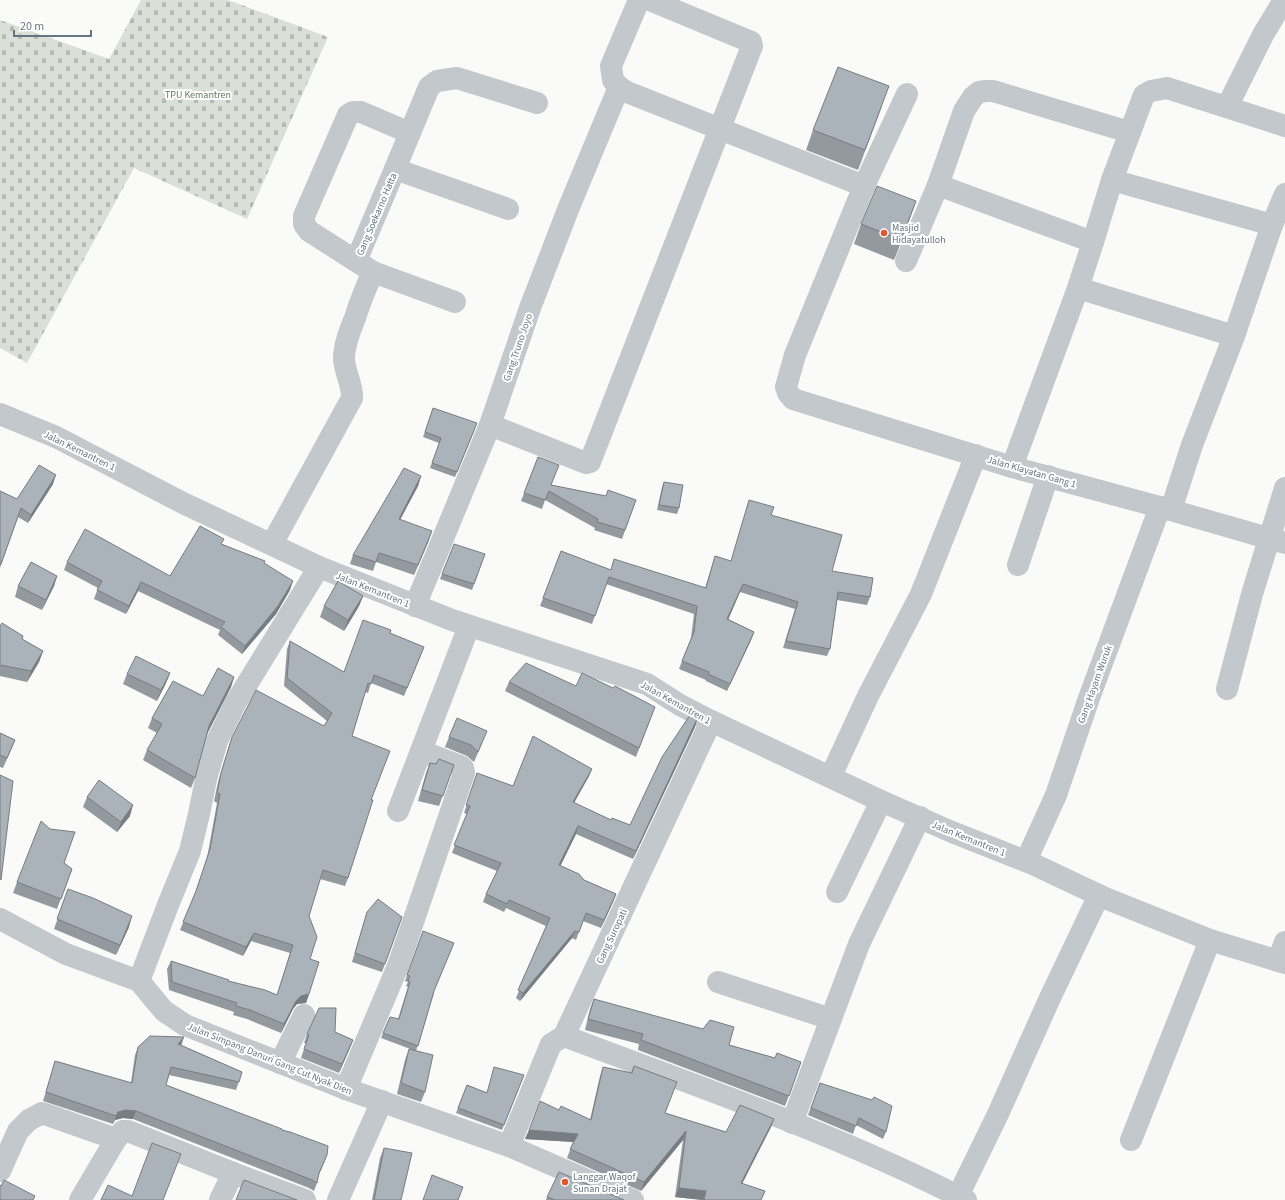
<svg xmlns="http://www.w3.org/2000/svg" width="1285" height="1200" viewBox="0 0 1285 1200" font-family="'Source Sans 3',sans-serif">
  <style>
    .cemetery { fill: url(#cemetery-stones) }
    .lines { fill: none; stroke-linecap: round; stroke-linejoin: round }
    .minor { stroke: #c3c8cc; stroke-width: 22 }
    .wall { fill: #929a9f }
    .shaded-wall { fill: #777d82 }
    .building { fill: #aab3b9; stroke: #777d82 }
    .poi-dot { fill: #e4572e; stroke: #fff; stroke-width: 1.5 }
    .labels { text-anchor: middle; stroke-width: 4; stroke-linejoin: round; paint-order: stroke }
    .park-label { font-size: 10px; fill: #687a64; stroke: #fff }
    .street-label { font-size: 10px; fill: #657683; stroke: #fff }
    .poi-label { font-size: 10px; fill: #657683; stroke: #fff; text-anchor: start }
  </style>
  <defs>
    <pattern id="cemetery-stones" width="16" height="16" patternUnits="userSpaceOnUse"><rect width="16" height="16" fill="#dadfd7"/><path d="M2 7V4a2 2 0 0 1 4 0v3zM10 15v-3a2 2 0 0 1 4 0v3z" fill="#b4b9b4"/></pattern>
  </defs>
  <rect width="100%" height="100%" fill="#fafaf8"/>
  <!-- cemetery -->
  <path class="cemetery" d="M141,0H228L328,37L247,219L134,168L27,363L0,348V20L109,59Z"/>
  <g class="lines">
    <!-- minor -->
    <g class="minor">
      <path d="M639,0L611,66L613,80L619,87L627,92L864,186"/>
      <path d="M907,94L864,186L795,355L786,387L788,393L793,399L1012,467L1160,507L1285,543"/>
      <path d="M1227,107L1264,33L1284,0"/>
      <path d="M395,169L508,209"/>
      <path d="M1112,180L1272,225"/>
      <path d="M938,185L1093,242"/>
      <path d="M356,261L309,231L304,224V216L348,115L353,112H361L410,133"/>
      <path d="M906,261L938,185L964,111L973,97L979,92L986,91H993L1129,132"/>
      <path d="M373,272L455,302"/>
      <path d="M1078,288L1234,336"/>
      <path d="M0,414L56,437L183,503L319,567L452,620L647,684L680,705L711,721L881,801L952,832L1033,864L1105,898L1210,940L1285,963"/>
      <path d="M490,425L586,463L590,462L752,46L751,42L650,0"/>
      <path d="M1012,467L1078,288L1093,242L1112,180L1144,95L1151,91L1167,88L1285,126"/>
      <path d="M1171,510L1192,445L1234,336L1272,225L1285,194"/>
      <path d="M272,544L352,398C353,384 343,370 344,356C345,342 350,330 355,318C360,302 366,287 373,272L356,261L395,169L429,87L437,81L457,78L537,103"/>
      <path d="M1018,565L1048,476"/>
      <path d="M415,606L490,425L530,308L569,207L619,87"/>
      <path d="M1227,689L1252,594L1285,488"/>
      <path d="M831,776L868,696L921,594L976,455"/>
      <path d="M398,811L469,626"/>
      <path d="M1026,861L1056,795L1089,698L1160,507"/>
      <path d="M837,892L881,801"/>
      <path d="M0,919L66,954L139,981L164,1011L185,1025L346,1089L509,1146L633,1200"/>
      <path d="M1278,961L1285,942"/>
      <path d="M139,981L168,905L190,851L199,814L206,779L217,741L236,702L319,567"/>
      <path d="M718,982L831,1019"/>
      <path d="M564,1036C699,1087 837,1134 966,1200"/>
      <path d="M280,1063L304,1015"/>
      <path d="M346,1089L398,966L464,773L463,768L460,766L421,751"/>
      <path d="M792,1123L859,944L920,817"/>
      <path d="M1131,1140L1210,940"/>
      <path d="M509,1146L551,1044L564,1036L711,721"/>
      <path d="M0,1171L18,1131L29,1120L42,1113L116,1139"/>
      <path d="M80,1200L116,1139L123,1131H128L233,1173L305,1200"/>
      <path d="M220,1200L233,1173"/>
      <path d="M338,1200L382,1101"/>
      <path d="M956,1200L998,1114L1049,1000L1099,895"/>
    </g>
  </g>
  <!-- wall -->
  <g class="wall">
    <path d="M882,106L858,170L806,150L813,130Z"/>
    <path d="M916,201L894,260L854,244L861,224Z"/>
    <path d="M433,408L475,429L455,477L430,468L439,443L423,437Z"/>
    <path d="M538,457L551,485L606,496L636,500L622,539L594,530L595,528L545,500L542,509L521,501Z"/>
    <path d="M421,476L418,486L400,520L429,540L414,575L376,562L373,571L350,564L353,555Z"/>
    <path d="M664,482L679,508L677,514L657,510L662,487Z"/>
    <path d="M53,484L28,523L18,517L0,568V491L17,499Z"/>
    <path d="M749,500L771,515L832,571L870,597L867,605L837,600L830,649L827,656L783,648L795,609L740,592L728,619L754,632L751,640L727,691L706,681V680L679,669L691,638L694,614L606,584L592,624L540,606L561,551L610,570L705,588L715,556L731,561Z"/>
    <path d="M222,544L264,563L290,590L276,614L242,654L218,635L220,630L138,591L126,614L94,599L98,588L64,570L67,562L170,576Z"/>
    <path d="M485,554L472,590L440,579L442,574Z"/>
    <path d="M57,576L54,586L42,610L15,597L18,586Z"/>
    <path d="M363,596L359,606L344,631L320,617L324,606Z"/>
    <path d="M0,626L23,636L22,639L43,651L39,662L27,682L0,676Z"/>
    <path d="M390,633L424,647L404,696L371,683L368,693L365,692L352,736L371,800L348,878L345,886L320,879L309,916L310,959L309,994L306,1003L297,1004L293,1009L281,1033L247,1019L233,1015L234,1012L169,990L167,969L171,961L228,981L277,995L290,953L251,941L243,956L180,930L195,894L207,858L217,803L214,801L218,782L229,746L232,737L324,726L327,721L284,686L287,649L290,641L344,672Z"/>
    <path d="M170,673L166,683L157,701L123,684L127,674Z"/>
    <path d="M234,677L231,687L208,732L195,778L191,788L143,760L147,750L157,733L148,728L152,718L203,696Z"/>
    <path d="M509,682L576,686L655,707L636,757L505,691Z"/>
    <path d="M697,719L695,727L633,859L576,834L560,866L584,880L616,894L613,902L601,928L583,921L576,940L572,938L520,1001L516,998L546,926L506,908L504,912L483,902L486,894L497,871L452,853L467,814L464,813L477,773L513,786L592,769L589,776L574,803L611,820L630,825Z"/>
    <path d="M0,733L15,740L11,750L3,768L0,767Z"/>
    <path d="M449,737L483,741L474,762L467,756L445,747Z"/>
    <path d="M430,763L436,764L454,765L439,806L418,801L426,773Z"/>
    <path d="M87,797L130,816L117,832L83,807Z"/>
    <path d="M64,863L72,869L57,909L13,893L17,882Z"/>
    <path d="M68,889L129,927L116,955L54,929Z"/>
    <path d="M367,912L402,917L382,972L352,962Z"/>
    <path d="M423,931L434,993L416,1051L425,1092L421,1102L397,1094L405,1060L409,1049L413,1050L381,1038L383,1033L398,1019L408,987L406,986L408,982L405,981Z"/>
    <path d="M594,999L729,1045L775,1058L801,1062L785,1106L638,1050L639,1044L585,1030L590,1009Z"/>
    <path d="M335,1032L353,1040L339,1073L301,1058L306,1043H304L307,1034Z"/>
    <path d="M181,1045L242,1072L236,1090L169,1075L166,1085L282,1130L327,1155L318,1176L317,1183L314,1191L309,1188L133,1119L123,1118L115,1120L113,1124L43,1101L55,1061L131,1083L135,1055L138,1047Z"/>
    <path d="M634,1066L665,1113L726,1132L774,1119L771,1127L742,1183L761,1200H702L675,1197L683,1140L641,1191L567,1158L573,1142L525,1139L529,1130L559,1110L590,1120L600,1076L603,1067L631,1073Z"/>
    <path d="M494,1067L522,1080L502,1130L456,1113L467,1085L487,1093Z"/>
    <path d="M820,1083L886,1132L883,1139L856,1125L853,1134L808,1115Z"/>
    <path d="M384,1148L401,1200H372L380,1158Z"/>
    <path d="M547,1197L624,1200H546Z"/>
  </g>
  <!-- shaded-wall -->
  <g class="shaded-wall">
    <path d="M916,201L909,221L894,260L901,240Z"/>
    <path d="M56,475L53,484L28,523L31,515Z"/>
    <path d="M421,476L418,486L395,529L399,519Z"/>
    <path d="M432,531L429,540L414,575L418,565Z"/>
    <path d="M57,576L54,586L42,610L46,600Z"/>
    <path d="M293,581L290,590L276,614L242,654L245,646Z"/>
    <path d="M141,582L138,591L126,614L129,606Z"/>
    <path d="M743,584L740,592L725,627L727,619Z"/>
    <path d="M363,596L359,606L344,631L348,620Z"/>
    <path d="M754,632L751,640L727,691L730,684Z"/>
    <path d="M43,651L39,662L27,682L31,671Z"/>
    <path d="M170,673L166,683L157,701L161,690Z"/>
    <path d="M234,677L231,687L206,736L209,726Z"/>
    <path d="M697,719L695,727L633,859L636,851Z"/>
    <path d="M592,769L589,776L570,810L573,802Z"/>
    <path d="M133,805L130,816L117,832L121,822Z"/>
    <path d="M578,826L576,834L557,873L559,865Z"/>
    <path d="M616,894L613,902L601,928L604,920Z"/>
    <path d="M132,916L129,927L116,955L120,945Z"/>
    <path d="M575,931L572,938L520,1001L523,993Z"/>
    <path d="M254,933L251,941L243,956L246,947Z"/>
    <path d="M309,994L306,1003L297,1004L293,1009L281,1033L284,1024L296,1001L301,996Z"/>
    <path d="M184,1037L181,1046L178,1044Z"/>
    <path d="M353,1040L350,1048L339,1073L342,1064Z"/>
    <path d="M126,1110L136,1111L133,1119L123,1118L115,1120L113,1124L116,1116L118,1112Z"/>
    <path d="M774,1119L771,1127L738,1192L741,1183Z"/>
    <path d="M529,1130L578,1134L574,1142L525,1139Z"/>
    <path d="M686,1131L683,1140L641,1191L644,1182Z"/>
    <path d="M327,1155L324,1163L316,1181L319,1173Z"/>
    <path d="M679,1188L706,1191L703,1200L675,1197Z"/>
  </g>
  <!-- building -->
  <g class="building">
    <path d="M838,67L889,86L865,150L813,130Z"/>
    <path d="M877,186L916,201L901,240L861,224Z"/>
    <path d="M433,408L477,423L457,472L432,463L441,438L425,432Z"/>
    <path d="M538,457L559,465L551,485L606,496L608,490L636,500L625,530L597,522L598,519L549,491L545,500L524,493Z"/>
    <path d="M39,465L56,475L31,515L21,508L1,564H0V491L17,499Z"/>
    <path d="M404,468L421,476L399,519L432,531L418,565L379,553L376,562L353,555Z"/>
    <path d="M664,482L683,485L679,508L659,505Z"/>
    <path d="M749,500L774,507L771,515L842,535L832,571L873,578L870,597L838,592L830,649L786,641L798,602L743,584L727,619L754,632L730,684L708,674L709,672L682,661L694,632L697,606L609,577L595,616L543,598L561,551L611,570L614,559L706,588L715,556L731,561Z"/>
    <path d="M200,526L224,539L221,544L265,561L264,563L293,581L278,606L245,646L221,627L225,622L141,582L129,606L97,590L102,581L67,562L85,529L170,576Z"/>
    <path d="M454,544L485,554L474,584L442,574Z"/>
    <path d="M31,562L57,576L46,600L18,586Z"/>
    <path d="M338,581L363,596L348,620L324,606Z"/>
    <path d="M363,620L391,630L390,633L424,647L407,688L374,675L371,684L368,683L352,736L390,751L371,800H373L348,878L323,870L309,916L317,937L310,959L319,962L309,994L301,996L296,1001L284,1024L250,1010L236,1006L237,1003L172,982L171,961L229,980L228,981L265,990L277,995L293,945L254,933L246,947L183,922L196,891L210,849L220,794L217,793L221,773L232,737L256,690L324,726L332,713L287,678L290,641L344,672Z"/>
    <path d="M2,623L23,636L22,639L43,651L31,671L0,665V626Z"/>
    <path d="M136,656L170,673L161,690L127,674Z"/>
    <path d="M526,663L576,686L582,673L613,688L615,686L655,707L639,748L509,682Z"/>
    <path d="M218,668L234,677L209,726L195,778L147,750L162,724L152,718L173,681L203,696Z"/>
    <path d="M690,715L697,719L636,851L578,826L559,865L579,874L584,880L616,894L604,920L586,913L579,932L575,931L523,993L518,990L550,918L509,900L507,904L486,894L501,863L454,845L470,806L466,805L477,773L513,786L533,736L592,769L573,802L611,820L612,818L630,825L662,757Z"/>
    <path d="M457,718L487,731L478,752L471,745L449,737Z"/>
    <path d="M0,733L15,740L7,758L0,755Z"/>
    <path d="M439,759L454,765L443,796L422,790L430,763L436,764Z"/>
    <path d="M0,775L13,781L1,880L0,879Z"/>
    <path d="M99,780L133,805L121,822L87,797Z"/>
    <path d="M41,821L50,829L75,832L64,863L72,869L61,899L17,882Z"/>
    <path d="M68,889L93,898L132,916L120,945L57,919Z"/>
    <path d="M378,899L402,917L385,964L355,953L367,912Z"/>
    <path d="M423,931L454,943L434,991L418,1046L383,1033L390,1017L399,1019L410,982L408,981L410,976L407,975Z"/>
    <path d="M594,999L703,1029L710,1020L734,1027L729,1045L775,1058L777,1053L801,1062L789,1096L641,1040L643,1034L588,1019Z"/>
    <path d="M319,1008H336L335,1032L353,1040L342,1064L304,1049L309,1035L307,1034Z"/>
    <path d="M150,1036L184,1037L178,1044L242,1072L239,1082L171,1067L166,1085L282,1129V1130L290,1132L328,1146L327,1155L319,1173L317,1183L312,1180L136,1111L126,1110L118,1112L116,1116L46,1092L55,1061L132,1083L138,1047Z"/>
    <path d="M409,1049L433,1055L425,1092L401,1083Z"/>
    <path d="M634,1066L677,1082L665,1113L726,1132L740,1105L774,1119L741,1183L765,1191L761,1200H704L706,1191L679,1188L686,1131L644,1182L570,1149L578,1134L529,1130L540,1101L559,1110L561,1106L591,1120L603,1067L632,1073Z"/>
    <path d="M494,1067L524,1075L504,1125L458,1108L467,1085L487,1093Z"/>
    <path d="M820,1083L872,1100L874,1097L892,1106L886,1132L859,1118L856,1126L811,1108Z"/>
    <path d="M152,1143L181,1154L163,1200H101L108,1185L132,1196Z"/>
    <path d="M384,1148L412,1153L401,1200H374Z"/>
    <path d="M559,1172L624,1200H555L547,1197Z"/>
    <path d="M432,1175L463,1187L458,1200H423Z"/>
    <path d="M4,1180L35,1196L33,1200H0V1185L1,1186Z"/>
    <path d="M244,1180L297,1200H236Z"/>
  </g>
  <!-- markers -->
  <g class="poi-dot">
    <circle cx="884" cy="233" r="4"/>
    <circle cx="565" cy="1182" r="4"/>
  </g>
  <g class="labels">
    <!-- park labels -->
    <g class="park-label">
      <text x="198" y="98">TPU Kemantren</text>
    </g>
    <!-- street labels -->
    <g class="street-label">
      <text transform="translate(376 214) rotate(-67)" y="4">Gang Soekarno Hatta</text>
      <text transform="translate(517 347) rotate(-71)" y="4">Gang Truno Joyo</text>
      <text transform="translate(80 450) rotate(26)" y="4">Jalan Kemantren 1</text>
      <text transform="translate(1032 471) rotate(16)" y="4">Jalan Klayatan Gang 1</text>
      <text transform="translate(373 589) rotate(22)" y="4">Jalan Kemantren 1</text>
      <text transform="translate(1094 684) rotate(-70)" y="4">Gang Hayam Wuruk</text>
      <text transform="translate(676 702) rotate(29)" y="4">Jalan Kemantren 1</text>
      <text transform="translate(969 838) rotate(22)" y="4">Jalan Kemantren 1</text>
      <text transform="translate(611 936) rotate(-65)" y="4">Gang Suropati</text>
      <text transform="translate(270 1058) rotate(22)" y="4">Jalan Simpang Danuri Gang Cut Nyak Dien</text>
    </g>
    <!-- poi labels -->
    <g class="poi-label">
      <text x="892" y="231">Masjid<tspan x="892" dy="12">Hidayatulloh</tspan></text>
      <text x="573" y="1180">Langgar Waqof<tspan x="573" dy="12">Sunan Drajat</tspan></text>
    </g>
  </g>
  <!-- scale -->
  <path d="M14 30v6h77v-6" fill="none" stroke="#657683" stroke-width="2"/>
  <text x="20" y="30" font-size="12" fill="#657683" stroke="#ffffff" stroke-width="3" paint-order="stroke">20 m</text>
</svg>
